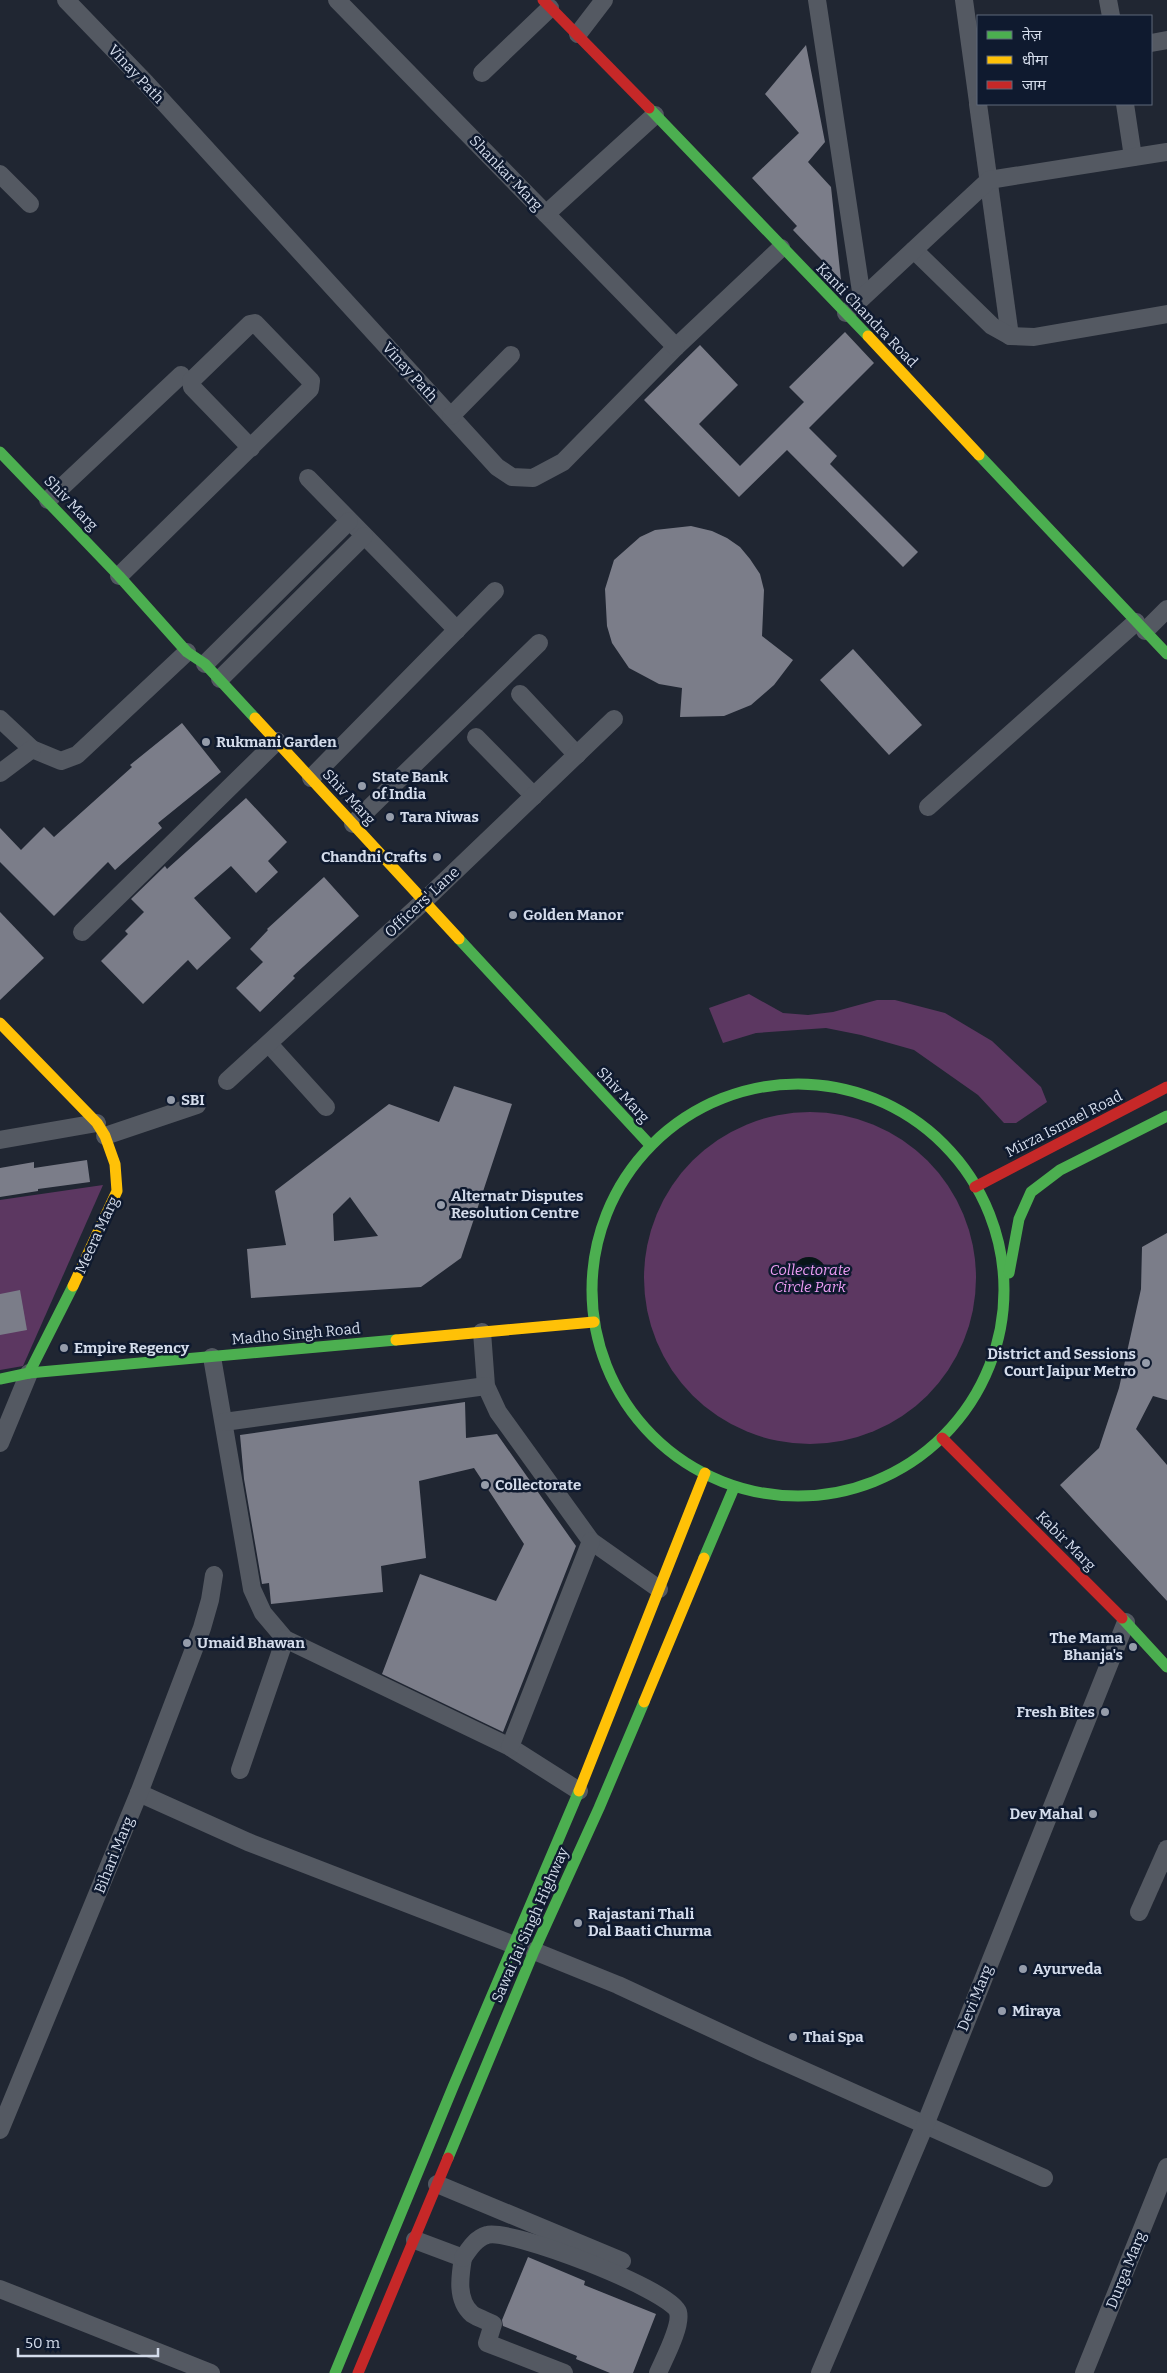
<svg xmlns="http://www.w3.org/2000/svg" width="1167" height="2373" viewBox="0 0 1167 2373" font-family="Bitter,'Noto Sans Devanagari',serif">
  <style>
    .green { fill: #5c3761 }
    .water { fill: #071517 }
    .building { fill: #7b7d89; fill-rule: evenodd }
    .lines { fill: none; stroke-linecap: round; stroke-linejoin: round }
    .street { stroke: #545962; stroke-width: 18 }
    .fast { stroke: #4caf50; stroke-width: 11 }
    .slow { stroke: #ffc107; stroke-width: 11 }
    .jam { stroke: #c62828; stroke-width: 11 }
    .poi-dot { fill: #959caa; stroke: #0f1a2f; stroke-width: 2 }
    .labels { text-anchor: middle; stroke-width: 5; stroke-linejoin: round; paint-order: stroke }
    .street-label { font-size: 15px; fill: #d4dceb; stroke: #0f1a2f }
    .poi-label { font-size: 15px; font-weight: bold; fill: #d4dceb; stroke: #0f1a2f; text-anchor: start }
    .park-label { font-size: 15px; font-style: italic; fill: #ed9df4; stroke: #0f1a2f }
  </style>
  <rect width="100%" height="100%" fill="#202632"/>
  <!-- green -->
  <g class="green">
    <path d="M749,994L783,1013L808,1015L833,1012L877,1000H895L945,1013L992,1041L1041,1087L1047,1102L1016,1123H1004L978,1095L914,1050L861,1035L826,1028L756,1033L723,1043L709,1008Z"/>
    <circle cx="810" cy="1278" r="166"/>
    <path d="M103,1185L23,1366L0,1370V1200Z"/>
  </g>
  <!-- water -->
  <circle class="water" cx="809" cy="1275" r="18"/>
  <!-- building -->
  <g class="building">
    <path d="M806,45L825,142L808,162L831,187L841,280L793,230L797,226L752,178L799,133L765,94Z"/>
    <path d="M845,332L874,363L809,428L837,456L830,464L918,552L903,567L787,450L739,497L644,400L700,345L738,385L699,424L740,466L804,402L789,387Z"/>
    <path d="M691,526L712,531L727,538L740,547L750,559L760,574L764,590L762,636L793,660L774,685L751,705L724,716L680,717L682,688L659,684L629,668L612,643L607,626L605,589L614,560L640,537L655,530Z"/>
    <path d="M853,649L922,725L889,755L820,680Z"/>
    <path d="M182,723L221,772L158,823L162,828L115,870L108,862L54,916L0,862V828L21,850L44,827L54,837L132,767L130,765Z"/>
    <path d="M246,798L287,842L268,861L278,872L256,893L231,866L194,898L231,938L197,970L188,960L143,1004L101,961L128,934L125,931L144,912L131,899L165,866L167,869Z"/>
    <path d="M324,877L359,916L293,976L295,978L260,1012L236,988L263,962L250,949L268,930L267,929Z"/>
    <path d="M0,912L44,958L0,1000Z"/>
    <path d="M454,1086L512,1104L461,1258L421,1287L251,1298L247,1249L286,1245L275,1191L389,1104L439,1122ZM350,1197L378,1236L334,1241L333,1214Z"/>
    <path d="M87,1160L90,1182L38,1189V1191L0,1197V1168L34,1162V1168Z"/>
    <path d="M1167,1233V1400L1153,1396L1136,1429L1167,1465V1601L1060,1485L1099,1448L1119,1388L1141,1289L1142,1247Z"/>
    <path d="M20,1290L27,1330L0,1335V1294Z"/>
    <path d="M465,1402L466,1438L497,1434L576,1546L503,1732L382,1674L420,1574L496,1601L524,1544L474,1468L419,1481L426,1558L381,1566L383,1592L271,1604L269,1583L262,1584L244,1479L240,1435Z"/>
    <path d="M528,2257L585,2281L584,2285L656,2314L633,2373H610L576,2359L577,2356L503,2326L502,2320Z"/>
  </g>
  <g class="lines">
    <!-- street -->
    <g class="street">
      <path d="M66,0L146,83L497,467L512,477L533,478L563,462L676,347L781,248"/>
      <path d="M337,0L676,347"/>
      <path d="M817,0L862,298"/>
      <path d="M964,0L978,102"/>
      <path d="M1108,0L1111,16"/>
      <path d="M578,34L604,0"/>
      <path d="M1151,43L1167,40"/>
      <path d="M482,73L550,8"/>
      <path d="M978,104L1010,336"/>
      <path d="M1125,104L1133,157"/>
      <path d="M0,174L30,204"/>
      <path d="M546,214L655,115"/>
      <path d="M914,250L992,326L1010,336L1034,337L1167,314"/>
      <path d="M846,313L989,180L1167,152"/>
      <path d="M451,416L511,355"/>
      <path d="M308,478L457,630"/>
      <path d="M48,500L181,375"/>
      <path d="M119,576L310,389L311,381L255,323L250,324L191,381L192,387L251,448"/>
      <path d="M1145,631L1167,609"/>
      <path d="M205,664L349,521"/>
      <path d="M220,679L364,536"/>
      <path d="M520,694L577,755"/>
      <path d="M0,719L32,749L61,761L77,755L187,652"/>
      <path d="M476,737L534,796"/>
      <path d="M0,773L32,749"/>
      <path d="M311,778L495,591"/>
      <path d="M928,807L1136,622"/>
      <path d="M353,824L539,643"/>
      <path d="M82,932L277,741"/>
      <path d="M269,1044L326,1107"/>
      <path d="M227,1081L424,901L614,719"/>
      <path d="M105,1136L197,1105"/>
      <path d="M0,1140L97,1123"/>
      <path d="M482,1332L486,1386L498,1412L591,1541L659,1589"/>
      <path d="M212,1357L252,1589L263,1613L285,1639L510,1747L579,1791"/>
      <path d="M224,1422L486,1386"/>
      <path d="M0,1443L29,1373"/>
      <path d="M510,1747L591,1541"/>
      <path d="M240,1770L285,1639"/>
      <path d="M139,1793L248,1842L514,1945"/>
      <path d="M1139,1912L1167,1849"/>
      <path d="M534,1951L618,1985L760,2051L1044,2178"/>
      <path d="M0,2130L139,1793L202,1628L210,1600L214,1575"/>
      <path d="M437,2184L622,2261"/>
      <path d="M415,2240L463,2258C460,2276 456,2300 472,2314C478,2318 487,2321 493,2324L487,2343L564,2373"/>
      <path d="M463,2258C469,2249 476,2238 487,2235C510,2228 671,2290 678,2312C682,2326 664,2359 658,2373"/>
      <path d="M0,2289L211,2373"/>
      <path d="M820,2373L925,2125L1126,1622"/>
      <path d="M1084,2373L1167,2167"/>
    </g>
    <!-- fast -->
    <g class="fast">
      <path d="M649,108L868,336"/>
      <path d="M0,452L119,576L187,652L205,664L255,718"/>
      <path d="M979,455L1167,654"/>
      <path d="M459,939L650,1145"/>
      <circle cx="798" cy="1290" r="206"/>
      <path d="M1009,1273L1019,1219L1031,1192L1060,1170L1167,1116"/>
      <path d="M29,1373L73,1286"/>
      <path d="M0,1379L29,1373L396,1340"/>
      <path d="M704,1558L733,1490"/>
      <path d="M1122,1618L1167,1667"/>
      <path d="M448,2158L534,1951L599,1808L644,1702"/>
      <path d="M335,2373L453,2087L579,1791"/>
    </g>
    <!-- slow -->
    <g class="slow">
      <path d="M868,336L979,455"/>
      <path d="M255,718L459,939"/>
      <path d="M0,1023L97,1123L105,1136L115,1164L117,1191L73,1286"/>
      <path d="M396,1340L594,1322"/>
      <path d="M644,1702L704,1558"/>
      <path d="M579,1791L705,1473"/>
    </g>
    <!-- jam -->
    <g class="jam">
      <path d="M543,0L649,108"/>
      <path d="M975,1187L1167,1087"/>
      <path d="M942,1438L1122,1618"/>
      <path d="M358,2373L448,2158"/>
    </g>
  </g>
  <!-- markers -->
  <g class="poi-dot">
    <circle cx="206" cy="742" r="5"/>
    <circle cx="362" cy="786" r="5"/>
    <circle cx="390" cy="817" r="5"/>
    <circle cx="437" cy="857" r="5"/>
    <circle cx="513" cy="915" r="5"/>
    <circle cx="171" cy="1100" r="5"/>
    <circle cx="441" cy="1205" r="5"/>
    <circle cx="64" cy="1348" r="5"/>
    <circle cx="1146" cy="1363" r="5"/>
    <circle cx="485" cy="1485" r="5"/>
    <circle cx="187" cy="1643" r="5"/>
    <circle cx="1133" cy="1647" r="5"/>
    <circle cx="1105" cy="1712" r="5"/>
    <circle cx="1093" cy="1814" r="5"/>
    <circle cx="578" cy="1923" r="5"/>
    <circle cx="1023" cy="1969" r="5"/>
    <circle cx="1002" cy="2011" r="5"/>
    <circle cx="793" cy="2037" r="5"/>
  </g>
  <g class="labels">
    <!-- street labels -->
    <g class="street-label">
      <text transform="translate(136 74) rotate(47)" y="5">Vinay Path</text>
      <text transform="translate(506 173) rotate(46)" y="5">Shankar Marg</text>
      <text transform="translate(867 315) rotate(46)" y="5">Kanti Chandra Road</text>
      <text transform="translate(410 372) rotate(48)" y="5">Vinay Path</text>
      <text transform="translate(71 503) rotate(46)" y="5">Shiv Marg</text>
      <text transform="translate(349 797) rotate(47)" y="5">Shiv Marg</text>
      <text transform="translate(422 902) rotate(-43)" y="5">Officers' Lane</text>
      <text transform="translate(623 1095) rotate(47)" y="5">Shiv Marg</text>
      <text transform="translate(1064 1124) rotate(-27)" y="5">Mirza Ismael Road</text>
      <text transform="translate(97 1235) rotate(-65)" y="5">Meera Marg</text>
      <text transform="translate(296 1334) rotate(-5)" y="5">Madho Singh Road</text>
      <text transform="translate(1066 1541) rotate(45)" y="5">Kabir Marg</text>
      <text transform="translate(114 1855) rotate(-68)" y="5">Bihari Marg</text>
      <text transform="translate(530 1925) rotate(-66)" y="5">Sawai Jai Singh Highway</text>
      <text transform="translate(975 1998) rotate(-68)" y="5">Devi Marg</text>
      <text transform="translate(1126 2270) rotate(-68)" y="5">Durga Marg</text>
    </g>
    <!-- poi labels -->
    <g class="poi-label">
      <text x="216" y="747">Rukmani Garden</text>
      <text x="372" y="782">State Bank<tspan x="372" dy="17">of India</tspan></text>
      <text x="400" y="822">Tara Niwas</text>
      <text x="427" y="862" text-anchor="end">Chandni Crafts</text>
      <text x="523" y="920">Golden Manor</text>
      <text x="181" y="1105">SBI</text>
      <text x="451" y="1201">Alternatr Disputes<tspan x="451" dy="17">Resolution Centre</tspan></text>
      <text x="74" y="1353">Empire Regency</text>
      <text x="1136" y="1359" text-anchor="end">District and Sessions<tspan x="1136" dy="17">Court Jaipur Metro</tspan></text>
      <text x="495" y="1490">Collectorate</text>
      <text x="1123" y="1643" text-anchor="end">The Mama<tspan x="1123" dy="17">Bhanja's</tspan></text>
      <text x="197" y="1648">Umaid Bhawan</text>
      <text x="1095" y="1717" text-anchor="end">Fresh Bites</text>
      <text x="1083" y="1819" text-anchor="end">Dev Mahal</text>
      <text x="588" y="1919">Rajastani Thali<tspan x="588" dy="17">Dal Baati Churma</tspan></text>
      <text x="1033" y="1974">Ayurveda</text>
      <text x="1012" y="2016">Miraya</text>
      <text x="803" y="2042">Thai Spa</text>
    </g>
    <!-- park labels -->
    <g class="park-label">
      <text x="810" y="1275">Collectorate<tspan x="810" dy="17">Circle Park</tspan></text>
    </g>
  </g>
  <!-- legend -->
  <rect x="977" y="15" width="175" height="90" fill="#0f1a2f" stroke="#5e687a"/>
  <rect x="987" y="31" width="25" height="8" fill="#4caf50" stroke="#5e687a"/>
  <text x="1022" y="40" font-size="15" fill="#d4dceb">तेज़</text>
  <rect x="987" y="56" width="25" height="8" fill="#ffc107" stroke="#5e687a"/>
  <text x="1022" y="65" font-size="15" fill="#d4dceb">धीमा</text>
  <rect x="987" y="81" width="25" height="8" fill="#c62828" stroke="#5e687a"/>
  <text x="1022" y="90" font-size="15" fill="#d4dceb">जाम</text>
  <!-- scale -->
  <path d="M18 2348v8h140v-8" fill="none" stroke="#d4dceb" stroke-width="2.5"/>
  <text x="25" y="2348" font-size="15" fill="#d4dceb" stroke="#0f1a2f" stroke-width="4" paint-order="stroke">50 m</text>
</svg>
